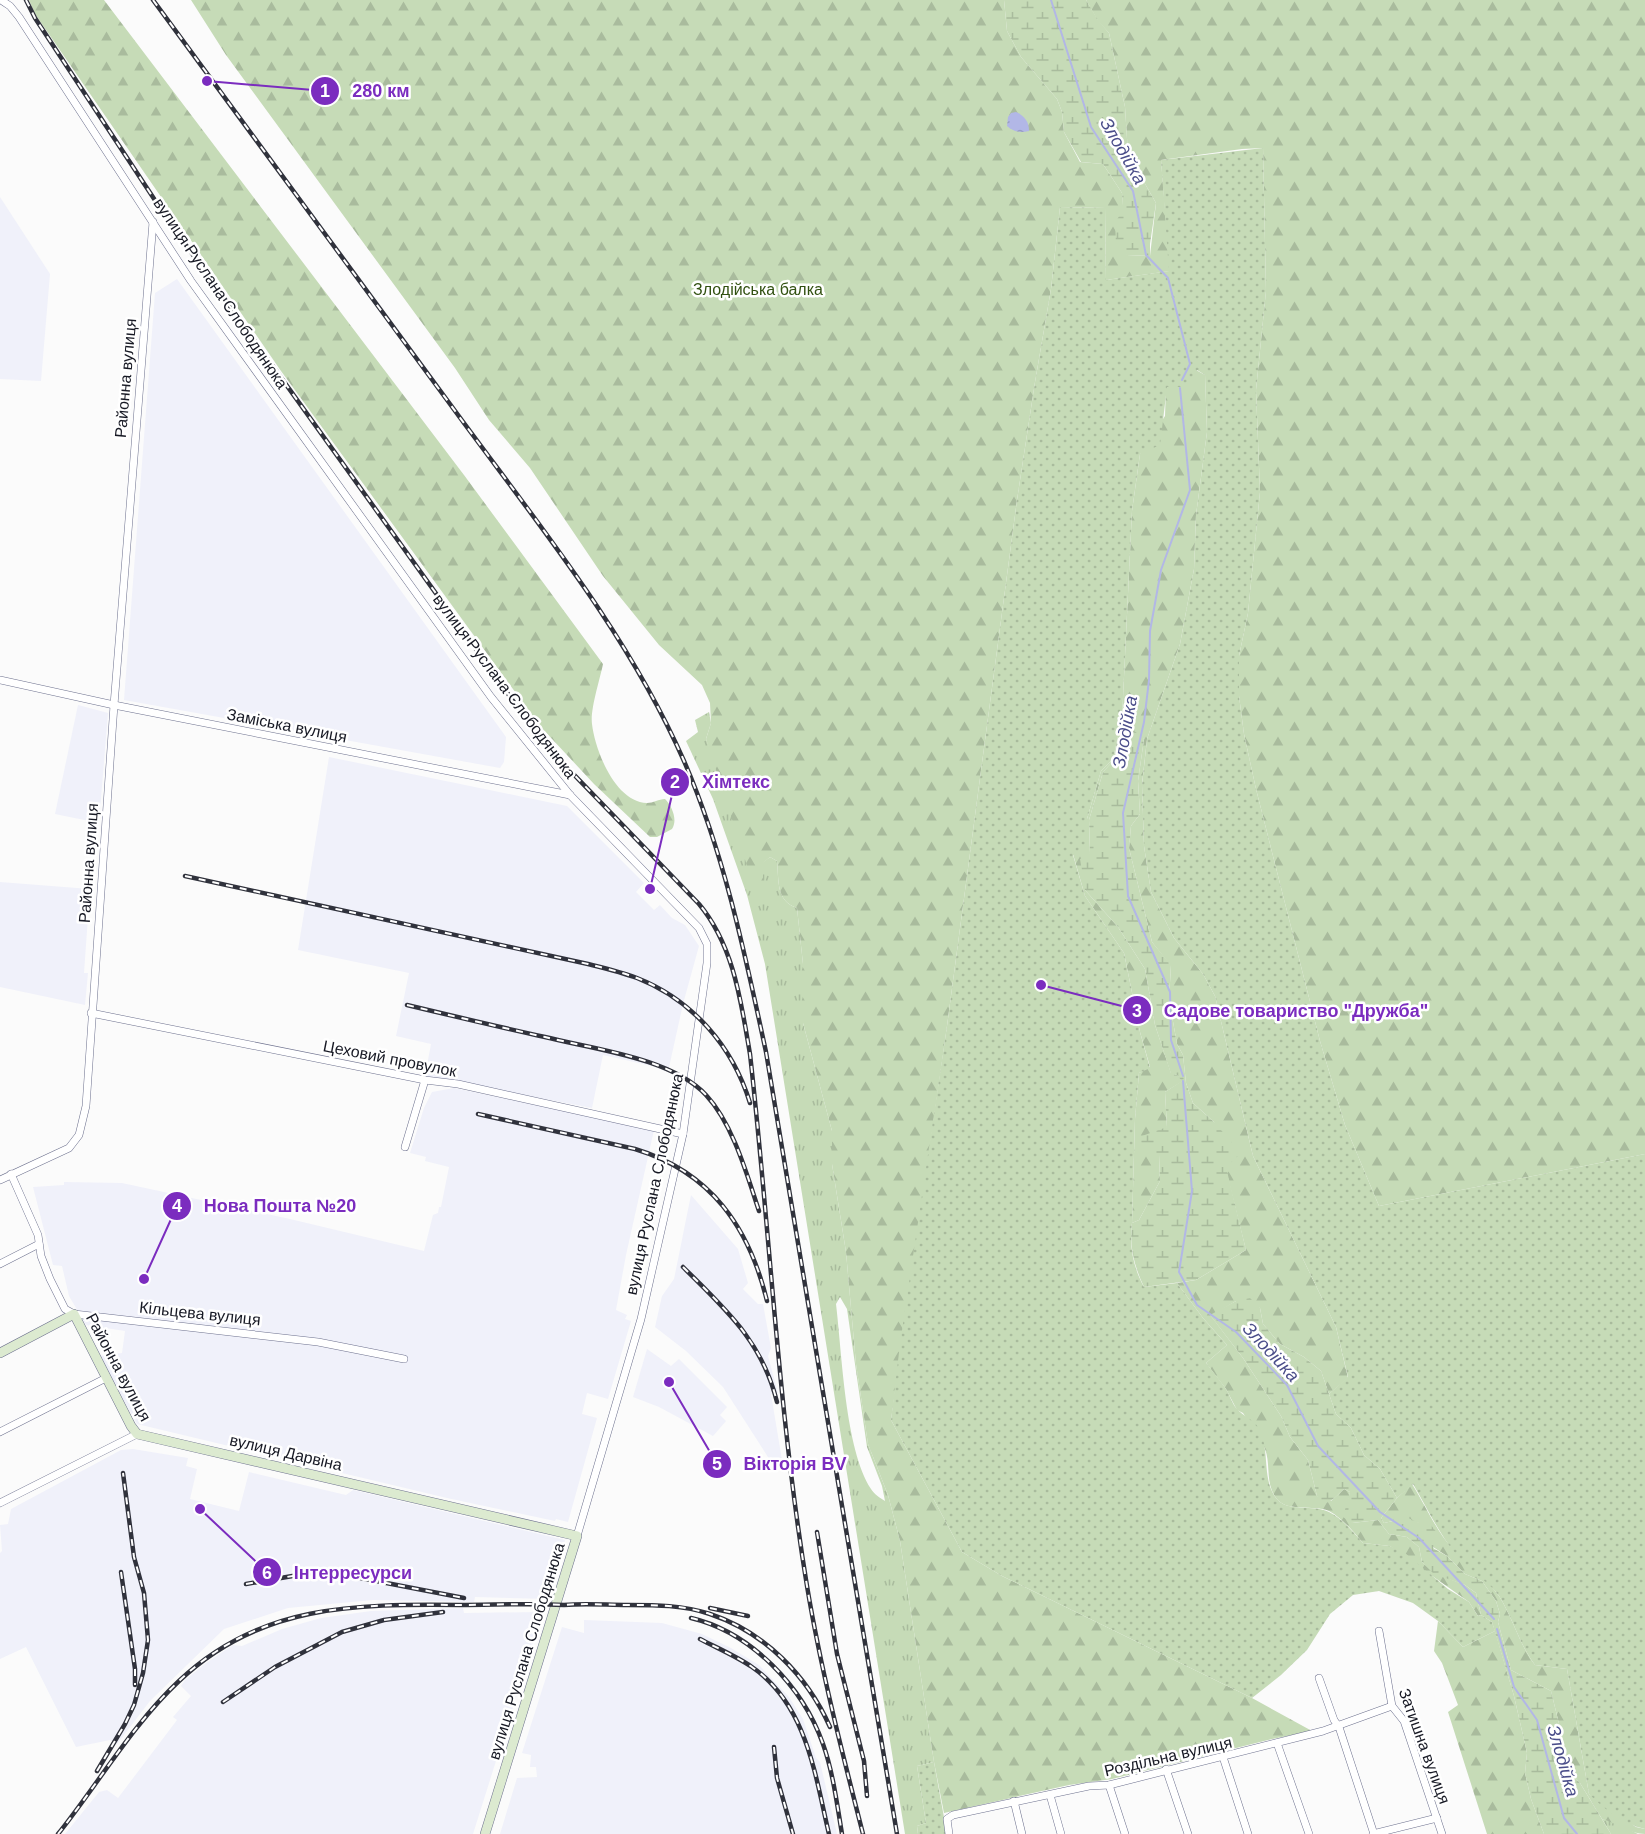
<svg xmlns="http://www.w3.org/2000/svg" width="1645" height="1834" viewBox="0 0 1645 1834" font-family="Arial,sans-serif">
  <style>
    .built { fill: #f0f1fa }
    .grass { fill: url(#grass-tufts); fill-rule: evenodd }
    .forest { fill: url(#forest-firs) }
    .wetland { fill: url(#wetland-marsh) }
    .garden { fill: url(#garden-dots) }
    .water { fill: url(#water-ripples) }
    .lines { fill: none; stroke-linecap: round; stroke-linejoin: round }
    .stream { stroke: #b2b7e6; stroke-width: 2 }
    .street-casing { stroke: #6d718e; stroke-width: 8 }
    .secondary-casing { stroke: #6d718e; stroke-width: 10 }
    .street { stroke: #fff; stroke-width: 7 }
    .secondary { stroke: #dcead0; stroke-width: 9 }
    .rail-casing { stroke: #30323c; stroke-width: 4.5 }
    .rail { stroke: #fff; stroke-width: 2; stroke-dasharray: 7; stroke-linecap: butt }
    .labels { text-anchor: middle; stroke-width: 5; stroke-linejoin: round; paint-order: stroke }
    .park-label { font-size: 16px; fill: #315010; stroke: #fff }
    .street-label { font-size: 16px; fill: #171924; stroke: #fff }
    .water-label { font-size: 18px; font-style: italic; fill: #4b4e8a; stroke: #fff }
    .leader { fill: none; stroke: #7b2cbf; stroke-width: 2 }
    .callout-dot { fill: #7b2cbf; stroke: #fff; stroke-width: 2 }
    .mark-label { font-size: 18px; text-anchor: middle; font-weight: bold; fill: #fff }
    .callout-label { font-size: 18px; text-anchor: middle; font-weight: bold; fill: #7b2cbf; stroke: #fff; stroke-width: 5; stroke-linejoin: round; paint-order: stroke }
  </style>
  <defs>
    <pattern id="grass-tufts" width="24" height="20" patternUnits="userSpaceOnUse" patternTransform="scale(1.5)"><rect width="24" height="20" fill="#c6dbb7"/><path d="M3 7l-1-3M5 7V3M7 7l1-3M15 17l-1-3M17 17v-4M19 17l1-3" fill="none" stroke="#a9bb9d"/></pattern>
    <pattern id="forest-firs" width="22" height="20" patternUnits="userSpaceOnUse" patternTransform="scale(1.5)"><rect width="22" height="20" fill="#c6dbb7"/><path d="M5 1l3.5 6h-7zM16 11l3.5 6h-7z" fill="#a9bb9d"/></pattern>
    <pattern id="wetland-marsh" width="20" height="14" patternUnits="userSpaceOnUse" patternTransform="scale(1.5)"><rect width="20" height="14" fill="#c6dbb7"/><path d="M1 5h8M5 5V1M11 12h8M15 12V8" fill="none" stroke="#a9bb9d"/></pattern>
    <pattern id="garden-dots" width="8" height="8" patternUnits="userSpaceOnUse" patternTransform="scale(1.5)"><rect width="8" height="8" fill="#c6dbb7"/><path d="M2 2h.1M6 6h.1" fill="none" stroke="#a9bb9d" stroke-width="1.8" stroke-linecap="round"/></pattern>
    <pattern id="water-ripples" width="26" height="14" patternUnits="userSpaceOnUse" patternTransform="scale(1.5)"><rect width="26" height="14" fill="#b2b7e6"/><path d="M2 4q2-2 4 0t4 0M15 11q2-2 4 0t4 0" fill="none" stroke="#989dc5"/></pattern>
  </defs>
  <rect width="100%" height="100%" fill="#fbfbfb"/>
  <!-- built -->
  <g class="built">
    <path d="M0,197L50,274L41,381L0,379Z"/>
    <path d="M177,279L506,737L504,762L500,768L124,700L155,293Z"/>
    <path d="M78,705L108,713L99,823L55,814Z"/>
    <path d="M329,757L567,806L644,883L636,892L654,910L660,905L672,918L685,925L699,946L683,1004L668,1072L652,1066L603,1055L592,1108L425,1076L431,1044L396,1036L409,973L298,950Z"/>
    <path d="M0,882L90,889L84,973H88L85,1005L0,987Z"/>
    <path d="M454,1088L654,1130L626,1255L616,1310L627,1315L625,1319L631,1321L608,1399L587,1393L582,1414L597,1418L568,1522L556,1519L555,1521L447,1498L137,1424L99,1356L122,1353L125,1331L86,1325L69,1296L62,1266L53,1265L33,1187L64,1185V1182L122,1183L290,1219L424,1251L433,1215L438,1213L439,1207H441L449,1167L425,1161L426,1157L410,1153L424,1108L432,1092Z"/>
    <path d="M691,1195L738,1249L748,1283L743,1289L758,1304H763L771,1348L768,1356L778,1393L771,1394L783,1466L775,1468L723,1387L686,1351L655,1327L662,1296L674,1279Z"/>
    <path d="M647,1349L671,1366L679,1359L727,1407L720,1415L726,1421L713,1436L659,1407L633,1397Z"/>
    <path d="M133,1449L188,1458L186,1466L197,1469L190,1499L239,1511L249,1472L346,1495L353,1490L565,1540L549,1599L475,1597L474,1602L373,1600L288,1608L224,1629L150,1701L117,1744L110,1740L76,1747L26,1647L0,1659V1553L2,1551L0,1525L8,1524L11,1509L121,1450Z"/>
    <path d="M463,1608L464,1613L537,1612L542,1615L473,1834H65L99,1792L107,1790L118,1798L177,1720L173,1717L191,1696L181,1686L185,1680L206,1663L233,1645L242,1646L282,1629L321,1618L371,1611Z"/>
    <path d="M584,1620L662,1623L702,1634L731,1648L759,1665L789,1697L803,1719L816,1758L820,1762L837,1834H500L517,1778L537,1777L536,1767H530L531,1755L522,1753L562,1627L584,1633Z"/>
  </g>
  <!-- grass -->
  <g class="grass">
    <path d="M709,712L711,723L706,739L763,881L762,863L770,857L777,861C779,881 776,901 797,908L803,964V1023L832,1131V1164L846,1252L856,1364L868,1444L888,1495L900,1541L934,1762L917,1766L926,1823L917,1826L918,1834H905L765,964L747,895L713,799L686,741L698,732L695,720ZM840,1297L847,1309L867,1447L882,1486L885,1501C880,1498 874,1494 871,1489C845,1449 842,1353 836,1304Z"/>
    <path d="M1602,1819L1614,1822L1638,1834H1611Z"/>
  </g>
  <!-- forest -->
  <g class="forest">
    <path d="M29,0H104L464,475L603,664C600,679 590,710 592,724C595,750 615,802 647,803C653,803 659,799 665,799C672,806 678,820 672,829L657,837H650L594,784L540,726L281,371L35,14Z"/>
    <path d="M191,0H1004L1007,31L1021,57L1057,99L1062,112L1064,132L1080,162L1103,164L1122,193L1127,255L1150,256L1156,203L1128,154L1125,107L1109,33L1098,21L1086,0H1645V1154L1379,1206L1345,1125L1320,1041L1256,789L1244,734L1239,696V656L1248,613L1260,492L1256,390L1266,291L1263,148L1242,149L1161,160L1170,271L1106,280L1105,208L1060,207L1051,289L1035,382L1017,500L947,1026L891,1420L962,1552L1002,1576L1252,1698L1312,1731L1272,1739L1112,1779L1069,1785L944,1813L934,1762L900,1541L888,1495L868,1444L856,1364L846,1252L832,1164V1131L803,1023V964L797,908C776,901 779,881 777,861L770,857L763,863V889L752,881L706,739L711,723L710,703L702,685L659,645L603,576L530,468L489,420L455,368L226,55Z"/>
    <path d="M1196,370L1205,375L1207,432L1196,515L1194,569L1180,644L1147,739L1142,784L1144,846L1151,892L1174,938L1203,974L1215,996L1253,1156L1336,1327L1348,1378L1329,1394L1321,1371L1304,1357L1280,1344L1263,1324L1260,1308L1236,1301L1211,1316L1243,1358L1281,1416L1290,1437L1308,1460L1317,1496L1331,1501L1344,1489L1350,1492L1348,1503L1352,1523L1378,1520L1389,1534L1407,1537L1419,1547L1422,1562L1434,1573L1465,1585L1476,1593L1481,1615L1478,1616L1469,1602L1390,1546L1363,1543C1353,1531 1342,1518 1329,1511C1313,1504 1287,1513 1276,1498C1265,1483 1271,1464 1265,1449C1261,1436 1250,1424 1243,1413L1237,1410L1226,1389L1206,1363L1227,1345L1203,1318L1177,1283L1196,1280L1246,1250L1214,1122L1193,1103L1186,1083L1183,1055L1177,1044L1169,999L1171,966L1152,942L1129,848L1131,826L1140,814L1138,781L1144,739L1122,731L1114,760L1103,772L1089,820L1090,853L1085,890L1118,927L1145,969L1155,1025L1171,1073L1177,1075L1183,1081L1165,1092L1167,1127L1159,1155L1160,1181L1139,1220L1132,1223L1135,1119L1139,1073L1150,1067L1140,1032L1124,953L1085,896L1073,854L1087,851V819L1101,771L1113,759L1122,718L1132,511L1140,454L1165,416L1166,387Z"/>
    <path d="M1412,1484C1424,1503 1436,1530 1451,1547C1466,1564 1486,1577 1499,1596C1513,1618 1519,1644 1535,1665L1567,1669L1589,1794L1636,1827L1645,1829V1834C1630,1834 1616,1823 1602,1819L1580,1783L1571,1773L1551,1691L1511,1670L1498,1622L1500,1614L1496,1601L1482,1581L1465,1574L1447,1556L1433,1547L1419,1523L1393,1521L1384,1523L1381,1518L1397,1498Z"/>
    <path d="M1438,1621L1463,1647L1495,1631L1514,1696L1527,1753L1525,1773L1531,1799L1544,1834H1487L1448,1712L1458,1705L1442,1663L1434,1651Z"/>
  </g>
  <!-- wetland -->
  <g class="wetland">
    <path d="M1004,0H1086L1098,20L1109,33L1125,107L1128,154L1156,203L1150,244V256L1127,255L1116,244L1115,222L1123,211L1122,193L1103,164L1081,162L1064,132L1062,112L1057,99L1021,57L1007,31Z"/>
    <path d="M1132,729L1144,739L1138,781L1140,814L1131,826L1129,848L1152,942L1171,965L1169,999L1177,1044L1183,1055L1186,1083L1193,1103L1214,1122L1241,1153L1226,1167L1246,1250L1196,1280L1144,1287C1134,1266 1129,1246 1132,1223L1139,1220L1160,1181L1159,1155L1139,1149L1142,1136L1167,1127L1165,1092L1182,1081L1177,1075L1171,1074L1155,1025L1145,969L1118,927L1085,890L1080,859L1090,853L1089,820L1103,772L1114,760L1122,731Z"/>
    <path d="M1250,1298L1260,1308L1263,1324L1280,1344L1304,1357L1321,1371L1336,1414L1351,1428L1364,1455L1380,1469L1397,1498L1381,1518L1384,1523L1393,1521L1396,1512L1419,1523L1427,1520L1441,1538L1433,1548L1447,1556L1465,1574L1482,1581L1496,1601L1500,1614L1498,1622L1511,1670L1551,1691L1571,1773L1580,1783L1611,1834H1544L1531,1799L1525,1773L1527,1753L1514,1696L1492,1622L1481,1615L1476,1593L1465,1585L1434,1574L1422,1562L1419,1547L1407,1537L1389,1534L1378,1520L1352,1523L1343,1517L1350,1492L1344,1489C1337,1495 1331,1504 1322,1503L1317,1496L1308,1460L1290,1437L1281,1416L1243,1358L1210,1315L1236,1301Z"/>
  </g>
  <!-- garden -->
  <g class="garden">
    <path d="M1263,148L1266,291L1256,390L1260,492L1248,613L1239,656V696L1244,734L1256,789L1320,1041L1345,1125L1379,1206L1645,1154V1829C1623,1824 1604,1809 1589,1794L1567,1669L1535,1665C1519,1644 1513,1618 1499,1596C1489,1582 1477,1576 1466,1565C1443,1543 1429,1511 1413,1484L1397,1498L1380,1469L1364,1455L1351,1428L1336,1414L1329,1394L1348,1377L1336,1327L1253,1156L1215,996L1203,974L1174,938L1151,892L1144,846L1142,785L1147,739L1180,644L1194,569L1196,515L1207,432L1205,375L1197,370L1186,387H1167L1160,445L1140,454L1132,511L1122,718L1113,759L1101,771L1087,819V852L1073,855L1085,896L1124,953L1140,1032L1150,1068L1139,1073L1135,1119L1132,1223C1129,1246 1133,1267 1144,1287L1177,1283L1203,1318L1227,1345L1206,1363C1213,1372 1220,1380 1226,1389C1230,1395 1232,1404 1237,1409C1243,1416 1253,1419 1258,1427C1271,1449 1261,1478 1276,1498C1287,1513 1314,1504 1329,1512C1342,1518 1353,1532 1363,1543L1390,1546L1405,1553L1448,1589L1469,1602L1478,1616L1481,1615L1492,1622L1495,1631L1463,1647L1438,1621L1413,1603L1379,1591L1353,1595L1330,1614L1307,1650L1281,1675L1252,1698L1002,1576L962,1552L891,1420L900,1344L947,1026L1017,500L1035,382L1051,289L1060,207L1105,208L1106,280L1169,271L1161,160Z"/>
    <path d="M934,1762L947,1834H918L917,1826L926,1823L917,1766Z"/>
  </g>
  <!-- water -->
  <path class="water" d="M1016,112C1025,116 1029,122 1029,131C1020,133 1014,132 1007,126L1008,117L1011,113Z"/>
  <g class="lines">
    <!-- stream -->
    <g class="stream">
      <path d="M1051,0L1091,127L1133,191L1146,255L1168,278L1190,364L1182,380"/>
      <path d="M1180,388L1190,490L1161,570L1150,631L1149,680L1144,722L1123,813L1128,896L1170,992L1171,1040L1183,1076"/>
      <path d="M1183,1081L1192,1191L1179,1272L1197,1305L1236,1332L1287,1385L1318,1446L1380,1512L1419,1538L1494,1619"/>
      <path d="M1497,1629L1514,1687L1537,1720L1564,1818L1577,1834"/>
    </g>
    <!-- street casing -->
    <g class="street-casing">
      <g id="street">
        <path d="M1,0L10,6L19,17L191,281L491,697L570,795L699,928L707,944V963L683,1134L641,1319L577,1536"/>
        <path d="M0,680L114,705L570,795"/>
        <path d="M91,1013L425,1080L458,1084L683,1134"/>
        <path d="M405,1147L425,1080"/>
        <path d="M11,1174L38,1235L41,1256L50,1279L65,1309L74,1314L318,1342L404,1359"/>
        <path d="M0,1180L69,1148L79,1135L86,1106L114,705L153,222"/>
        <path d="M0,1264L39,1244"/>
        <path d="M0,1432L106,1378"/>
        <path d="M0,1503L137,1434"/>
        <path d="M1379,1631L1392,1706L1404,1721L1442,1834"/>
        <path d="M1319,1678L1334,1720L1339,1727L1374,1834"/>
        <path d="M1277,1743L1309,1834"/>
        <path d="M1223,1757L1248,1834"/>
        <path d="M1166,1769L1188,1834"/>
        <path d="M1109,1785L1125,1834"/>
        <path d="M1050,1795L1061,1834"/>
        <path d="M1014,1801L1022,1834"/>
        <path d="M949,1834L947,1819L953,1815L1089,1786L1109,1785L1323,1731L1392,1706"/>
        <path d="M1373,1834L1437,1818"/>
      </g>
    </g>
    <!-- secondary casing -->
    <g class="secondary-casing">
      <path id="secondary" d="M0,1353L74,1314L131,1426L137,1434L577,1536L485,1834"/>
    </g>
    <!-- street -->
    <use href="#street" class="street"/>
    <!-- secondary -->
    <use href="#secondary" class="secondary"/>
    <!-- rail casing -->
    <g class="rail-casing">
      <g id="rail">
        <path d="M26,0L35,18L168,220L534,730L554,754L699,904C734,946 741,1002 750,1054C770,1231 778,1410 807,1586C821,1670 842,1752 863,1834"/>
        <path d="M153,0C252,134 351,270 450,404C533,518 627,631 684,761C724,853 745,954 766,1052L897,1834"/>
        <path d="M185,876L588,964C604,968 621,972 637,978C693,1000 733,1047 750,1103"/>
        <path d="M407,1005C453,1016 499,1027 545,1037C593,1049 672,1058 706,1095C733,1124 747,1175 759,1211"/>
        <path d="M478,1114L635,1149C711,1172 749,1227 767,1301"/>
        <path d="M683,1267C726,1310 762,1341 777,1402"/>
        <path d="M817,1532L837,1654L864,1761L867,1796"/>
        <path d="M121,1572L135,1669V1685"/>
        <path d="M246,1584L310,1573L345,1575L464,1598"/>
        <path d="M710,1608L748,1616"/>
        <path d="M691,1618C751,1632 803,1687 823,1744C833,1772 837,1804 842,1834"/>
        <path d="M700,1639C717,1648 736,1656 752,1667C807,1705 815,1775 829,1834"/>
        <path d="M223,1702L275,1667L342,1632L384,1620L443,1612"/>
        <path d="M774,1747L777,1778L793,1834"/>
        <path d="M97,1771L125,1724L134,1705L143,1673L148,1640L144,1593L134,1557L123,1473"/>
        <path d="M58,1834C98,1784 132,1725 179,1681C260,1604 355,1604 459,1605C494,1605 529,1603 564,1605C586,1603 606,1605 628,1605C656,1605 683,1605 710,1614C764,1632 807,1675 830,1727"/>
      </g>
    </g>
    <!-- rail -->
    <use href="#rail" class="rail"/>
  </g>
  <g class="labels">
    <!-- park labels -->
    <g class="park-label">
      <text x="758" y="295">Злодійська балка</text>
    </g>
    <!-- street labels -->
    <g class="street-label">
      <text transform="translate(221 293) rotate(56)" y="6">вулиця Руслана Слободянюка</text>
      <text transform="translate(125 378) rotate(-85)" y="6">Районна вулиця</text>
      <text transform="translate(505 686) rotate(53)" y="6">вулиця Руслана Слободянюка</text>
      <text transform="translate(287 725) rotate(11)" y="6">Заміська вулиця</text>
      <text transform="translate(88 863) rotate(-86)" y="6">Районна вулиця</text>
      <text transform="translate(390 1058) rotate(11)" y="6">Цеховий провулок</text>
      <text transform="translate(654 1184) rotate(-78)" y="6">вулиця Руслана Слободянюка</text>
      <text transform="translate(200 1313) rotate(6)" y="6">Кільцева вулиця</text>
      <text transform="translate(119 1367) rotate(62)" y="6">Районна вулиця</text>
      <text transform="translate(286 1452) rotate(13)" y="6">вулиця Дарвіна</text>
      <text transform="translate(526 1651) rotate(-73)" y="6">вулиця Руслана Слободянюка</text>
      <text transform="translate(1425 1746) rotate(70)" y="6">Затишна вулиця</text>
      <text transform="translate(1168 1756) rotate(-13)" y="6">Роздільна вулиця</text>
    </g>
    <!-- water labels -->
    <g class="water-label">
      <text transform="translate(1123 151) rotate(60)" y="6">Злодійка</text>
      <text transform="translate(1125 732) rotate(-80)" y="6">Злодійка</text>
      <text transform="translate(1271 1352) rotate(47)" y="6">Злодійка</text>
      <text transform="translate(1563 1761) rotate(74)" y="6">Злодійка</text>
    </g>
  </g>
  <!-- callouts -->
  <path class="leader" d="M207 81L325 91M650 889L675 782M1041 985L1137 1010M144 1279L177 1206M669 1382L717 1464M200 1509L267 1572"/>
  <g class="callout-dot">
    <circle cx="207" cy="81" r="6"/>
    <circle cx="650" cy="889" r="6"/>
    <circle cx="1041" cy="985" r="6"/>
    <circle cx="144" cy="1279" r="6"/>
    <circle cx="669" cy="1382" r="6"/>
    <circle cx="200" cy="1509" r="6"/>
    <circle cx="325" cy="91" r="15"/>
    <circle cx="675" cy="782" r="15"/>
    <circle cx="1137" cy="1010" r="15"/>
    <circle cx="177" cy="1206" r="15"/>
    <circle cx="717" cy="1464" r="15"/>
    <circle cx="267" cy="1572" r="15"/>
  </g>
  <g class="mark-label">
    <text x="325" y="97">1</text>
    <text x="675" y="788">2</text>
    <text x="1137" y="1017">3</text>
    <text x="177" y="1212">4</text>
    <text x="717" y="1470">5</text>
    <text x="267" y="1579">6</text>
  </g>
  <g class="callout-label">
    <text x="381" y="97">280 км</text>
    <text x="736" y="788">Хімтекс</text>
    <text x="1296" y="1017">Садове товариство "Дружба"</text>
    <text x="280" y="1212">Нова Пошта №20</text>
    <text x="795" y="1470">Вікторія BV</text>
    <text x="353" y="1579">Інтерресурси</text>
  </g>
</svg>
